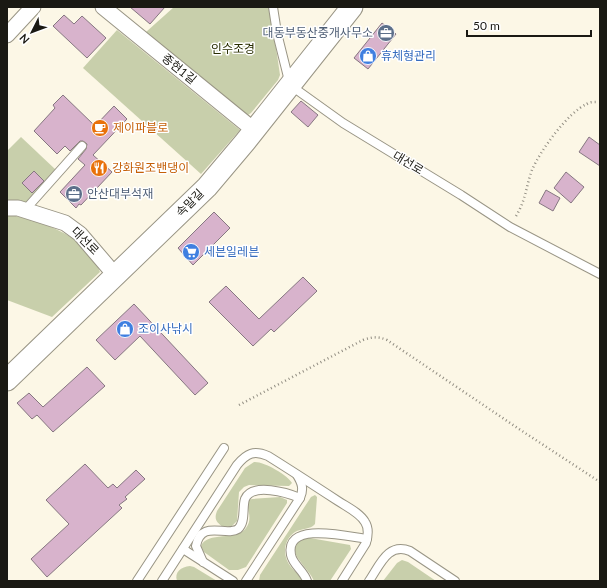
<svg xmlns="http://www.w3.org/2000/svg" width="607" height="588" viewBox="0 0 607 588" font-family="Lato,'Noto Sans KR',sans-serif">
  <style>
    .green { fill: #c8cfab }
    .building { fill: #d8b3cc; stroke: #867781 }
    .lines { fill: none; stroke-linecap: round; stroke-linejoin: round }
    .lane-casing { stroke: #999585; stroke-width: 10 }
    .street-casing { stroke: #999585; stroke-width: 17 }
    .secondary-casing { stroke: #999585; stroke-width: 23 }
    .path { stroke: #918d82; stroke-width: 2.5; stroke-dasharray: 1 3; stroke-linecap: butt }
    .lane { stroke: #fff; stroke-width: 8 }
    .street { stroke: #fff; stroke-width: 15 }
    .secondary { stroke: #fff; stroke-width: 21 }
    .labels { text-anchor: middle; stroke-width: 3; stroke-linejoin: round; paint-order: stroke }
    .service-label { font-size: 12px; fill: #4e5e75; stroke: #fff; text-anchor: end }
    .park-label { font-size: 12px; fill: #282d00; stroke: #fff }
    .shop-label { font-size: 12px; fill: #366cbe; stroke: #fff; text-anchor: start }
    .street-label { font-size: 12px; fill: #1a1913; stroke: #fff }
    .food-label { font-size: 12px; fill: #c56008; stroke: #fff; text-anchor: start }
  </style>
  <rect width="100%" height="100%" fill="#fcf7e6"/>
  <!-- green -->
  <g class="green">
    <path d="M174,7H270L280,75L278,80L251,113L248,115L242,113L146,32Z"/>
    <path d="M117,30L240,130L201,174L83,68Z"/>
    <path d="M21,137L56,170L26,202L7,201V151Z"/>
    <path d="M7,215C15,215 23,218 31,220C55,227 79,238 94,258C97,262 98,268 100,272L52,317L7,300Z"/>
    <path d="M254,462C263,461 288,475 292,483L289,486L249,485L244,487L239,492L237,521L231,527H223C216,522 214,519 217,511L245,468Z"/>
    <path d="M315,495L317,497L315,524C310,530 302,528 295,532C283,540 282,556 291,567C295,572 300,575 303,581H259L260,575L311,497Z"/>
    <path d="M280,497L287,500V503L246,567L238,570H229L204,552L201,546C207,531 237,541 246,528C254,517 245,509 249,500L252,499Z"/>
    <path d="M305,538H310L350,545L351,549L330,581H314C310,568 279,548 305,538Z"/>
    <path d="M402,560L408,562L436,581H383L397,563Z"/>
    <path d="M190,566L194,567L217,581H177C174,572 181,567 190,566Z"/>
  </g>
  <!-- building -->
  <g class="building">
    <path d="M130,7H165L150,24Z"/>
    <path d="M64,15L74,24L82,16L106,38L87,58L53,26Z"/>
    <path d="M382,23L396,34L368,69L354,58Z"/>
    <path d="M63,95L95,126L114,106L127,119L93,155L112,172L81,205L79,204L76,208L60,192L85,165L78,159L86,149L87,144L83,141H80L70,151L65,146L57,154L34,131L55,108L53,105Z"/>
    <path d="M301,101L318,115L308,127L291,112Z"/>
    <path d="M589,137L600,145V166L579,152Z"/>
    <path d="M34,171L44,181L32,193L22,183Z"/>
    <path d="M566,172L584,187L571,203L554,188Z"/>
    <path d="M546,190L560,198L553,211L539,203Z"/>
    <path d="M214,212L230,228L193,265L178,248Z"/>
    <path d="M303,277L317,291L274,332L271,329L253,346L209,302L226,286L259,319Z"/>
    <path d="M134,304L208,383L195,395L140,336L115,360L96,340Z"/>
    <path d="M87,367L105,386L53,432L37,415L32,419L17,403L29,393L43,407Z"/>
    <path d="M85,464L108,488L113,484L117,488L136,470L145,479L125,497L127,499L119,505L122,508L47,577L31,559L69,524L46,500Z"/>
  </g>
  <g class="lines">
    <!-- lane casing -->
    <g class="lane-casing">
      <g id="lane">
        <path d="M273,7L277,33L290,85L343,123L461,195L510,227L600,274"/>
        <path d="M25,210L82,146"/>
        <path d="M183,549L233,581"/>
        <path d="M203,562L196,546C201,519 226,537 238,529C246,522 242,508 245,499C252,482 288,493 300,498"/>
        <path d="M137,581L224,448"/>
        <path d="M162,581L237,465C247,453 254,450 268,456C292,471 315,486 338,501C347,507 360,513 365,522C369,528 368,536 366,543L342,581"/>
        <path d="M246,581L300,498C304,489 302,483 297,475"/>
        <path d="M307,581C304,571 293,565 291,555C284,520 350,537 367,539"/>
        <path d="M369,581C380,565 388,542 410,551L455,581"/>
      </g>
    </g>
    <!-- street casing -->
    <g class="street-casing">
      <g id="street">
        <path d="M103,7L255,131"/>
        <path d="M7,35L33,7"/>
        <path d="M7,208H18L65,223L80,234L115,275"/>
      </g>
    </g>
    <!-- secondary casing -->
    <g class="secondary-casing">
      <path id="secondary" d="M7,380L207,187L245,142L352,7"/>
    </g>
    <!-- path -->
    <g class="path">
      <path d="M516,216C526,200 526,186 532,170C540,151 568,112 587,104C589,102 593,102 596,102"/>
      <path d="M239,405L363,340C372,337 378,336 387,340L519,429L600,482"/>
    </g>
    <!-- lane -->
    <use href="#lane" class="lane"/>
    <!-- street -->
    <use href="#street" class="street"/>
    <!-- secondary -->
    <use href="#secondary" class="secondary"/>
  </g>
  <!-- icons -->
  <defs>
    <g id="office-disc" transform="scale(0.9)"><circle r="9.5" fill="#5c6f8a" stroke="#fff"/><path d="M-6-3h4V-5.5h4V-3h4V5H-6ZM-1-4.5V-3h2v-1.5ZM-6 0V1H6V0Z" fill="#fff"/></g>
    <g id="shop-disc" transform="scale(0.9)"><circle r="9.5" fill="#3f7fe0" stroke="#fff"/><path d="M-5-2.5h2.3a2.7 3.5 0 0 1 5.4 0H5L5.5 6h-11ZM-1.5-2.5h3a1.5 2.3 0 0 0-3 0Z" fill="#fff"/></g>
    <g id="cafe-disc" transform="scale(0.9)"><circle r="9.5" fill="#e8710a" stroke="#fff"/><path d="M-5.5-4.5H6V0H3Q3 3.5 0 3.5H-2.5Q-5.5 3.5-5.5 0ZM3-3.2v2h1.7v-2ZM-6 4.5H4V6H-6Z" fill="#fff"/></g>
    <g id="restaurant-disc" transform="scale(0.9)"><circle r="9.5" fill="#e8710a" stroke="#fff"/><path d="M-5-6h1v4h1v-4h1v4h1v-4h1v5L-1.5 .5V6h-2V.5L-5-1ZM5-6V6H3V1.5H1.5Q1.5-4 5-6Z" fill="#fff"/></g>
    <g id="supermarket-disc" transform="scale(0.9)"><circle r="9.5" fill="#3f7fe0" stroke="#fff"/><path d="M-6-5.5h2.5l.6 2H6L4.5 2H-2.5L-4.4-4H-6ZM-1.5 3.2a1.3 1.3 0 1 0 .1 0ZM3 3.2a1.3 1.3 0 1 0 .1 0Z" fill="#fff"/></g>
  </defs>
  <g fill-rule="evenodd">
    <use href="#office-disc" x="386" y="33"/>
    <use href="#shop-disc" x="368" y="56"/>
    <use href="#cafe-disc" x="100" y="128"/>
    <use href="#restaurant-disc" x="99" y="168"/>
    <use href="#office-disc" x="74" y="194"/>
    <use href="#supermarket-disc" x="191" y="252"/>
    <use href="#shop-disc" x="125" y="329"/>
  </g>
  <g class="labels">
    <!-- service labels -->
    <g class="service-label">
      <text x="373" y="37">대동부동산중개사무소</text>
      <text x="87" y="198" text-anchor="start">안산대부석재</text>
    </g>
    <!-- park labels -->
    <g class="park-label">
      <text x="233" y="53">인수조경</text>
    </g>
    <!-- shop labels -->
    <g class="shop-label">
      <text x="381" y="60">휴체형관리</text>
      <text x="204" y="256">세븐일레븐</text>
      <text x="138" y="333">조이사낚시</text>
    </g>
    <!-- street labels -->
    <g class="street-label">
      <text transform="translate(179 69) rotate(39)" y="4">종현1길</text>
      <text transform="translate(408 163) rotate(31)" y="4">대선로</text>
      <text transform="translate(190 203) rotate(-45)" y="4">속말길</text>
      <text transform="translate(85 241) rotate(45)" y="4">대선로</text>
    </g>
    <!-- food labels -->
    <g class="food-label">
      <text x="113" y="132">제이파블로</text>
      <text x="112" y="172">강화원조밴댕이</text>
    </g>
  </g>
  <!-- border -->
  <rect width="607" height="588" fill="none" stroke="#1a1913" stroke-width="16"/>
  <!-- north arrow -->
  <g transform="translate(32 32) rotate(228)" stroke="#ffffff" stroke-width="3" paint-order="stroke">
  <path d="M0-3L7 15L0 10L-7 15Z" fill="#1a1913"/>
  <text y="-6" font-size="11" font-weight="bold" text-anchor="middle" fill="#1a1913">N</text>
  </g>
  <!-- scale -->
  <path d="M467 30v6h124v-6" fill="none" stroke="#1a1913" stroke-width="2"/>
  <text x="473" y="30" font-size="12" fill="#1a1913" stroke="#ffffff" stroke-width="3" paint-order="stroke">50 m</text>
</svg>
